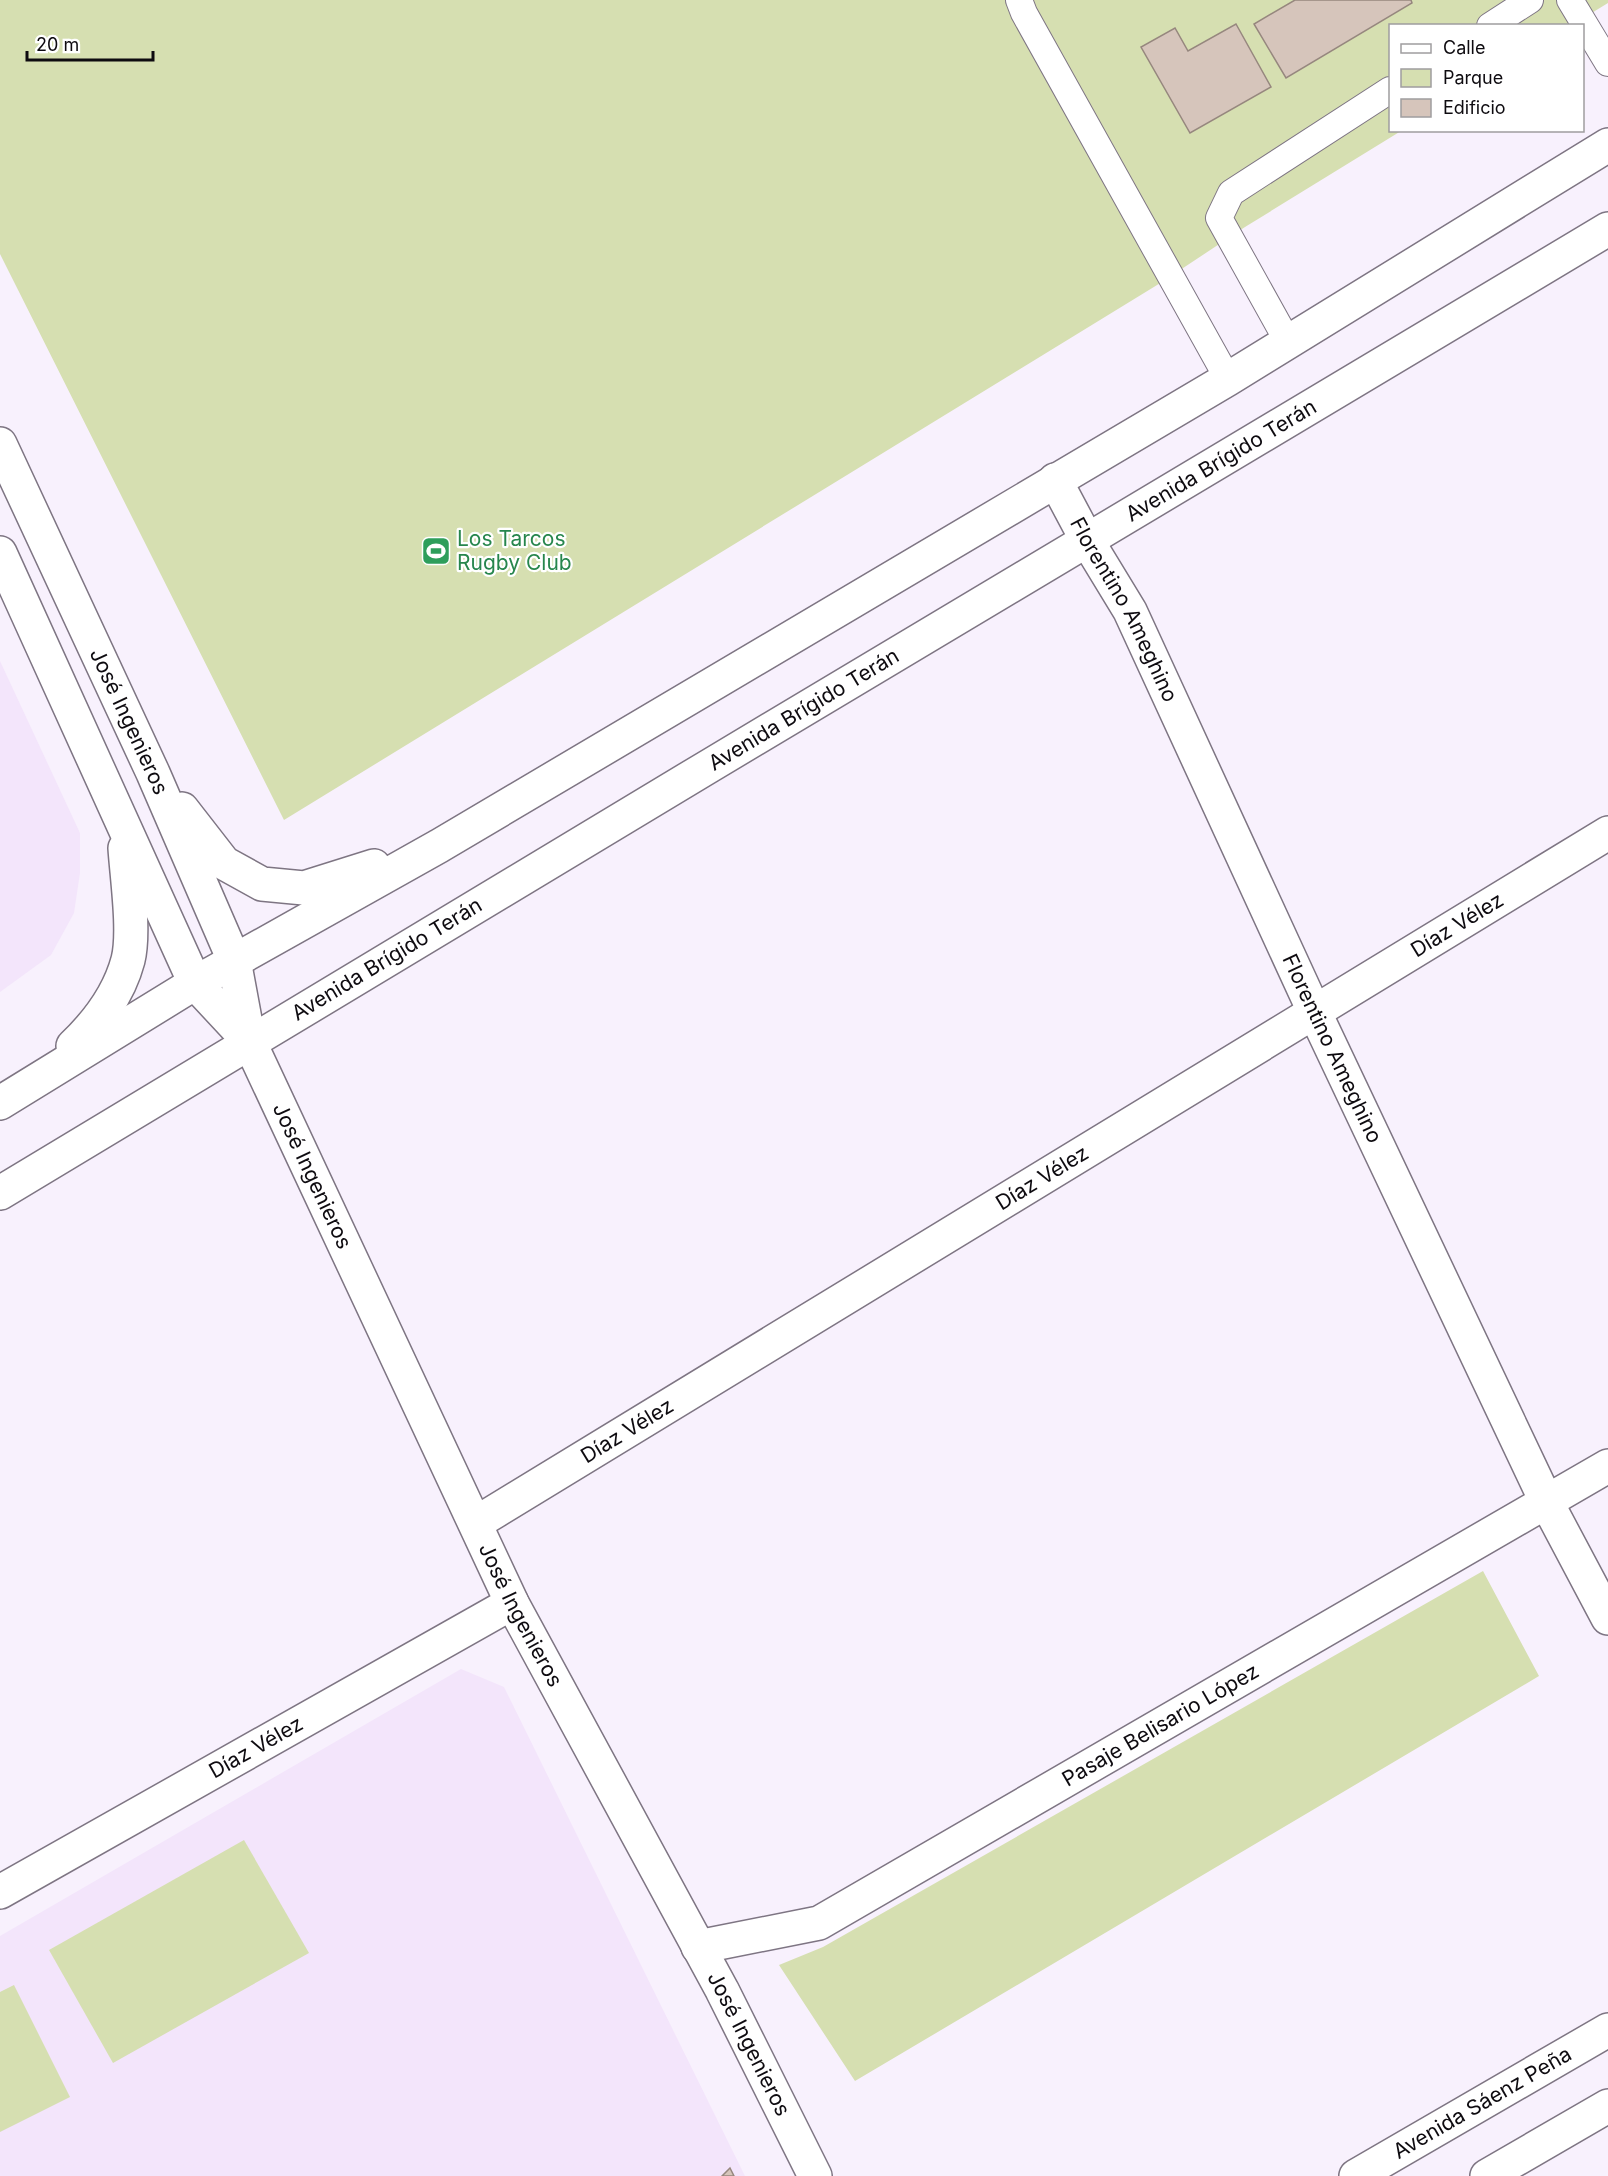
<svg xmlns="http://www.w3.org/2000/svg" width="1608" height="2176" viewBox="0 0 1608 2176" font-family="Inter,sans-serif">
  <style>
    .built { fill: #f3e5fb }
    .green { fill: #d6dfb1 }
    .building { fill: #d6c5bb; stroke: #96877e; stroke-width: 1.5 }
    .lines { fill: none; stroke-linecap: round; stroke-linejoin: round }
    .lane-casing { stroke: #7e7583; stroke-width: 28 }
    .street-casing { stroke: #7e7583; stroke-width: 36 }
    .secondary-casing { stroke: #7e7583; stroke-width: 36 }
    .primary-casing { stroke: #7e7583; stroke-width: 36 }
    .lane { stroke: #fff; stroke-width: 26 }
    .street { stroke: #fff; stroke-width: 33 }
    .secondary { stroke: #fff; stroke-width: 33 }
    .primary { stroke: #fff; stroke-width: 33 }
    .labels { text-anchor: middle; stroke-width: 4.5; stroke-linejoin: round; paint-order: stroke }
    .street-label { font-size: 21px; fill: #0e0b10; stroke: #fff }
    .leisure-label { font-size: 21px; fill: #27864d; stroke: #fff; text-anchor: start }
  </style>
  <rect width="100%" height="100%" fill="#f8f1fd"/>
  <!-- built -->
  <g class="built">
    <path d="M0,661L80,833V873L74,913L51,955L0,992Z"/>
    <path d="M461,1669L504,1687L745,2176H0V1936Z"/>
  </g>
  <!-- green -->
  <g class="green">
    <path d="M0,0H1608V3L1572,25L1390,26V130L1401,131L1245,227L1162,282L284,820L0,254Z"/>
    <path d="M1483,1571L1539,1676L855,2081L779,1965L823,1947Z"/>
    <path d="M244,1840L309,1953L113,2063L49,1950Z"/>
    <path d="M14,1985L70,2097L0,2132V1992Z"/>
  </g>
  <!-- building -->
  <g class="building">
    <path d="M1295,0H1411L1412,3L1286,78L1254,24Z"/>
    <path d="M1236,24L1271,87L1190,133L1141,47L1175,28L1188,51Z"/>
    <path d="M730,2168L734,2176H722Z"/>
  </g>
  <g class="lines">
    <!-- lane casing -->
    <g class="lane-casing">
      <g id="lane">
        <path d="M1019,0L1024,13L1228,379"/>
        <path d="M1570,0L1608,63"/>
        <path d="M1490,26L1530,0"/>
        <path d="M1288,342L1219,218L1231,193L1390,90"/>
      </g>
    </g>
    <!-- street casing -->
    <g class="street-casing">
      <g id="street">
        <path id="s1" d="M1055,480L1088,542L1130,611L1314,1011L1547,1503L1608,1618"/>
        <path id="s2" d="M476,1523L1608,833"/>
        <path id="s3" d="M0,1892L512,1603"/>
        <path id="s4" d="M698,1947L819,1923L1608,1466"/>
      </g>
    </g>
    <!-- secondary casing -->
    <g class="secondary-casing">
      <g id="secondary">
        <path id="s5" d="M0,444L153,773L234,960L249,1041L512,1603L722,1990L815,2176"/>
        <path d="M0,553L195,983L249,1041"/>
        <path d="M182,809L224,863L262,884L304,888L374,866"/>
        <path d="M73,1046C98,1022 119,994 128,960C135,932 127,878 125,848"/>
        <path d="M0,1103L195,983L439,846L1228,379L1608,145"/>
        <path id="s6" d="M0,1193C534,868 1072,551 1608,229"/>
      </g>
    </g>
    <!-- primary casing -->
    <g class="primary-casing">
      <g id="primary">
        <path id="s7" d="M1356,2176L1608,2030"/>
        <path d="M1487,2176L1608,2106"/>
      </g>
    </g>
    <!-- lane -->
    <use href="#lane" class="lane"/>
    <!-- street -->
    <use href="#street" class="street"/>
    <!-- secondary -->
    <use href="#secondary" class="secondary"/>
    <!-- primary -->
    <use href="#primary" class="primary"/>
  </g>
  <!-- icons -->
  <defs>
    <g id="stadium-square" transform="scale(1.5)"><rect x="-9" y="-9" width="18" height="18" rx="4" fill="#2e9e5b" stroke="#fff"/><path d="M0-5a6.5 5 0 1 0 0 10a6.5 5 0 1 0 0-10ZM-3.5-1.8h7v3.6h-7Z" fill="#fff"/></g>
  </defs>
  <g fill-rule="evenodd">
    <use href="#stadium-square" x="436" y="551"/>
  </g>
  <g class="labels">
    <!-- street labels -->
    <g class="street-label">
      <text dy="7" stroke="none"><textPath href="#s6" startOffset="1424">Avenida Brígido Terán</textPath></text>
      <text dy="7" stroke="none"><textPath href="#s1" startOffset="147">Florentino Ameghino</textPath></text>
      <text dy="7" stroke="none"><textPath href="#s6" startOffset="938">Avenida Brígido Terán</textPath></text>
      <text dy="7" stroke="none"><textPath href="#s5" startOffset="306">José Ingenieros</textPath></text>
      <text dy="7" stroke="none"><textPath href="#s2" startOffset="1149">Díaz Vélez</textPath></text>
      <text dy="7" stroke="none"><textPath href="#s6" startOffset="452">Avenida Brígido Terán</textPath></text>
      <text dy="7" stroke="none"><textPath href="#s1" startOffset="633">Florentino Ameghino</textPath></text>
      <text dy="7" stroke="none"><textPath href="#s5" startOffset="798">José Ingenieros</textPath></text>
      <text dy="7" stroke="none"><textPath href="#s2" startOffset="663">Díaz Vélez</textPath></text>
      <text dy="7" stroke="none"><textPath href="#s2" startOffset="177">Díaz Vélez</textPath></text>
      <text dy="7" stroke="none"><textPath href="#s5" startOffset="1284">José Ingenieros</textPath></text>
      <text dy="7" stroke="none"><textPath href="#s4" startOffset="518">Pasaje Belisario López</textPath></text>
      <text dy="7" stroke="none"><textPath href="#s3" startOffset="294">Díaz Vélez</textPath></text>
      <text dy="7" stroke="none"><textPath href="#s5" startOffset="1770">José Ingenieros</textPath></text>
      <text dy="7" stroke="none"><textPath href="#s7" startOffset="146">Avenida Sáenz Peña</textPath></text>
    </g>
    <!-- leisure labels -->
    <g class="leisure-label">
      <text x="457" y="546">Los Tarcos<tspan x="457" dy="24">Rugby Club</tspan></text>
    </g>
  </g>
  <!-- legend -->
  <rect x="1389" y="24" width="195" height="108" fill="#ffffff" stroke="#9f9d9f" stroke-width="1.5"/>
  <rect x="1401" y="44" width="30" height="9" fill="#ffffff" stroke="#9f9d9f" stroke-width="1.5"/>
  <text x="1443" y="54" font-size="18" fill="#0e0b10">Calle</text>
  <rect x="1401" y="69" width="30" height="18" fill="#d6dfb1" stroke="#9f9d9f" stroke-width="1.5"/>
  <text x="1443" y="84" font-size="18" fill="#0e0b10">Parque</text>
  <rect x="1401" y="99" width="30" height="18" fill="#d6c5bb" stroke="#9f9d9f" stroke-width="1.5"/>
  <text x="1443" y="114" font-size="18" fill="#0e0b10">Edificio</text>
  <!-- scale -->
  <path d="M27 51v9h126v-9" fill="none" stroke="#0e0b10" stroke-width="3"/>
  <text x="36" y="51" font-size="18" fill="#0e0b10" stroke="#ffffff" stroke-width="4.5" paint-order="stroke">20 m</text>
</svg>
